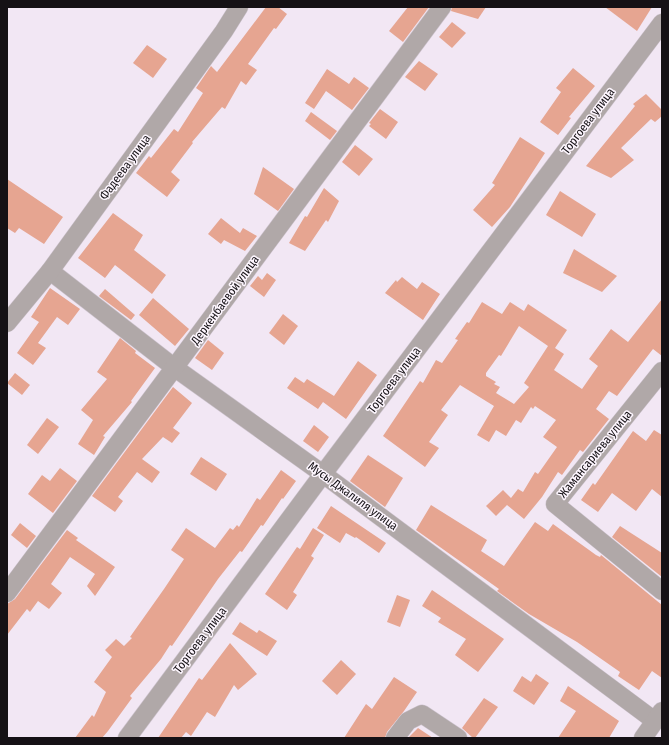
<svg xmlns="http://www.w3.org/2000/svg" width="669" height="745" viewBox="0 0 669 745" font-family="'Fira Sans Condensed',sans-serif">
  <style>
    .building { fill: #e6a591; fill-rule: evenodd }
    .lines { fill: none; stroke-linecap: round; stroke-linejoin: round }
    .minor-casing { stroke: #cfc5d0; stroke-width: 19 }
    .minor { stroke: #b0a8a8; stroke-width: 18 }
    .labels { text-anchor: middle; stroke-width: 3; stroke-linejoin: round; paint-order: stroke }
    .street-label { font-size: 12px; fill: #151115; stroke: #fdf6fe }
  </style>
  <rect width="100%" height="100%" fill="#f2e7f4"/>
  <!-- building -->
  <g class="building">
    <path d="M266,7H278L287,14L276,29L274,28L248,64L257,70L246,85L241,81L225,109L222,107L192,142L193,143L171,172L180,180L167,197L136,173L149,156L151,158L174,129L178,132L203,93L196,88L211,66L217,72Z"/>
    <path d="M408,7H429L403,42L389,31Z"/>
    <path d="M452,7H486L478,19L451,11Z"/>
    <path d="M605,7H652L637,31Z"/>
    <path d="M452,22L466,33L452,48L439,37Z"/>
    <path d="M147,45L167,59L153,78L133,63Z"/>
    <path d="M419,61L438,74L425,91L405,77Z"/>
    <path d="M573,68L595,86L569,117L571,118L558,135L540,122L561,92L556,88Z"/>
    <path d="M327,69L349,84L354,77L369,88L352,110L326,91L314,109L305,103Z"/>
    <path d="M646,94L662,110V116L655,122L651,119L621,148L634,160L611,178L586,166L635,106L633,104Z"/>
    <path d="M380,109L398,122L386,139L369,126L371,124L369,123Z"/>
    <path d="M311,112L337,131L330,140L305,121Z"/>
    <path d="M520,137L545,153L510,207L492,227L473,210L495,185L492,183Z"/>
    <path d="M355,145L373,159L359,176L342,162Z"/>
    <path d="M263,167L294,189L278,211L254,194Z"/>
    <path d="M7,179L63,217L44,244L19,228L15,233L7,228Z"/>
    <path d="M324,188L339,201L328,222L326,220L305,251L289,243L305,216L307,217Z"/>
    <path d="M560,191L596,214L582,237L546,215Z"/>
    <path d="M113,213L143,235L134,250L166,275L152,294L115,265L105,278L78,258Z"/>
    <path d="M221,218L240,233L243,228L257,236L245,251L224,240L221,244L208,234Z"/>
    <path d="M574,249L617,276L602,292L563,273Z"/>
    <path d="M267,273L276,280L264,297L250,286L258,276L262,280Z"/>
    <path d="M402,277L417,289L422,282L440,294L423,320L385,293L396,280L397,282Z"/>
    <path d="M50,288L80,309L68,325L57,317L38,343L46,348L33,365L17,353L39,322L31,317Z"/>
    <path d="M105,289L135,315L131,320L99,296Z"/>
    <path d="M153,298L189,329L175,346L139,315Z"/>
    <path d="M662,299V356L653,349L617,396L609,391L596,409L609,419L583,452L580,450L562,475L558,472L542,497L524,519L507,505L496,516L486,506L503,490L511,498L518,489L523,492L535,472L538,474L557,447L543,437L556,420L535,406L533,409L531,407L521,423L516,420L506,436L496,430L489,442L477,435L494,406L460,385L441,410L448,415L429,442L439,448L425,467L383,436L420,381L423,383L436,360L442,363L458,340L455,339L467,322L469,323L482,302L502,314L510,302L524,311L528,304L567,330L555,348L564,354L554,370L582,389L598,366L589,359L611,329L628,342ZM519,326L548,346L524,383L529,387L514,404L496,393L500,387L494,384L496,382L486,376V373L499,355L501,356Z"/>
    <path d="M283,314L298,326L284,345L269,333Z"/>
    <path d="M120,338L136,351L135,353L155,368L131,401L132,402L103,436L105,437L94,455L78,444L93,420L81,410L107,379L97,372Z"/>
    <path d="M208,340L224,353L212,370L195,358Z"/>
    <path d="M358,361L377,375L346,419L323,402L318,409L287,388L295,377L304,383L307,379L334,396Z"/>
    <path d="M15,373L30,385L22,395L7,383Z"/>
    <path d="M173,387L192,403L173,428L180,433L172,443L163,437L142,459L160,472L152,483L137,472L118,497L123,501L115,512L92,496Z"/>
    <path d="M47,418L59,427L38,454L27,445Z"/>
    <path d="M314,425L329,437L318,452L303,441Z"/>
    <path d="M654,430L662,435V497L652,489L636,511L612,493L598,512L581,500L593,483L595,485L633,431L646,441Z"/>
    <path d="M368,455L403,478L385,507L350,481Z"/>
    <path d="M201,457L227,474L216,491L190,474Z"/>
    <path d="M60,468L77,481L53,513L28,494L42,475L50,481Z"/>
    <path d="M281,470L296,481L283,499L282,498L263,526L261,525L242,552L240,551L218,579L172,646L170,645L161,659L130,696L132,698L108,731L102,738H75L92,715L94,717L106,692L94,682L112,657L105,650L116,639L124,646L132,638L130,637L164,589L184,559L171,550L186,528L215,548L230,528L233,530L237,525L239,527L257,498L260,500Z"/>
    <path d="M431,505L487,540L481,551L504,566L535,522L548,531L553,524L596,555L600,557L601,555L662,605V678L652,671L639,690L618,676L620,672L577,642L529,614L497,591L499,589L416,530Z"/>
    <path d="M331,506L386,543L379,553L356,537L355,538L346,533L340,543L317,528Z"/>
    <path d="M20,523L36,536L27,548L11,535Z"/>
    <path d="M620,526L662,553V577L612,537Z"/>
    <path d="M313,528L324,535L311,556L314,558L293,592L297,595L287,610L265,594L297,547L300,549Z"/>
    <path d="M67,530L78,538L76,540L115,567L95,596L87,586L95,574L70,557L51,584L62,593L49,609L38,601L30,612L27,609L7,635V604L15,599Z"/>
    <path d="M432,590L504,639L478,672L455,655L466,639L438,622L441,618L422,606Z"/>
    <path d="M397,595L410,600L400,627L387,622Z"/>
    <path d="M240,622L257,633L259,630L277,641L267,656L232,634Z"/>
    <path d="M230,643L257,674L238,690L234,685L215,717L207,712L191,736L186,732L181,738H158L199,678L202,680Z"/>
    <path d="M341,660L356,674L337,695L322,681Z"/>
    <path d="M536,674L549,683L534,705L513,691L522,676L531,682Z"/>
    <path d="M394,677L417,692L404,711L387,732L385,738H344L366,704L372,709Z"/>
    <path d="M568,686L619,721L609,738H558L576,711L560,701Z"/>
    <path d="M484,698L498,707L475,738H473L462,728Z"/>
    <path d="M418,728L433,738H408Z"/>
  </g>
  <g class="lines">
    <!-- minor casing -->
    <g class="minor-casing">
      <g id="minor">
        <path d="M50,271L175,368L323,474L655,721"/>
        <path d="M7,323L50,271L224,31L239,7"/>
        <path d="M662,371L555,504L662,591"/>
        <path d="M7,593L442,7"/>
        <path d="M127,738L323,474L662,23"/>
        <path d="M395,738L408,721L422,714L458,738"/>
        <path d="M643,738L662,711"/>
      </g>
    </g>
    <!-- minor -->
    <use href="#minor" class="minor"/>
  </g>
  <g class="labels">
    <!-- street labels -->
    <g class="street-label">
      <text transform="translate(588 121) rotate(-53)" y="4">Торгоева улица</text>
      <text transform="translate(125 167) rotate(-54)" y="4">Фадеева улица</text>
      <text transform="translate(225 300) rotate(-54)" y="4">Деркенбаевой улица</text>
      <text transform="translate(394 380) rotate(-53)" y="4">Торгоева улица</text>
      <text transform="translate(595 454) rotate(-51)" y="4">Жамансариева улица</text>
      <text transform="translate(353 496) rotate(36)" y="4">Мусы Джалиля улица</text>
      <text transform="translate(200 640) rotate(-53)" y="4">Торгоева улица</text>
    </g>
  </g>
  <!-- border -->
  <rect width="669" height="745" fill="none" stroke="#151115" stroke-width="16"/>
</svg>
